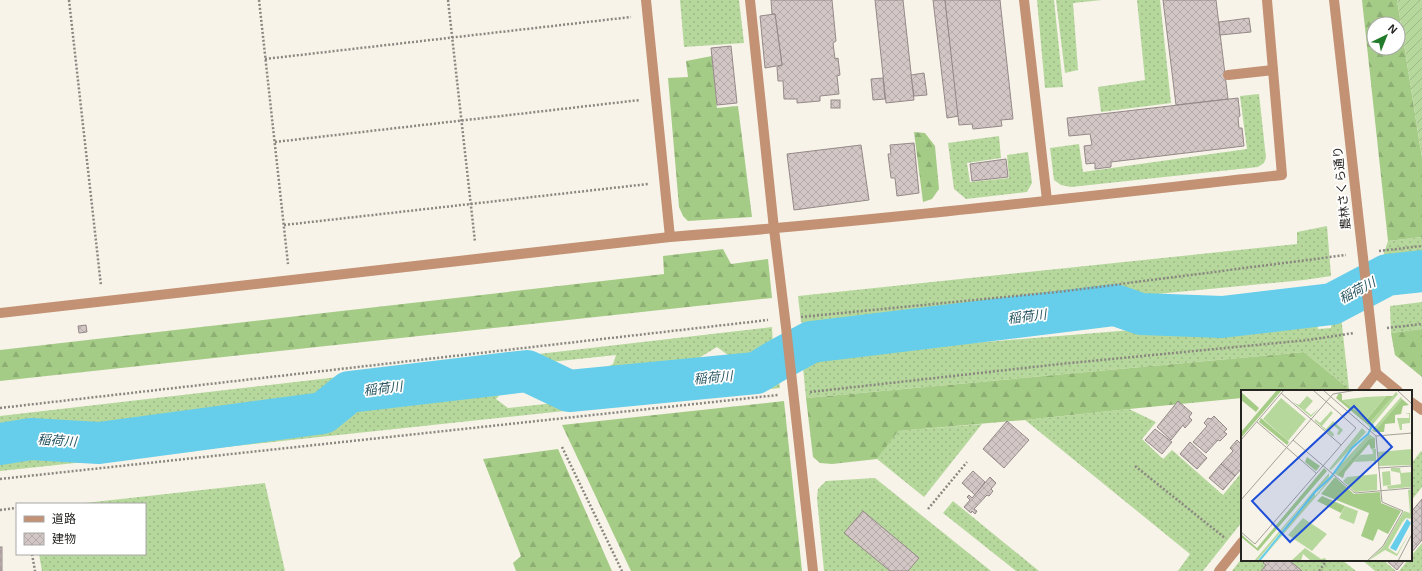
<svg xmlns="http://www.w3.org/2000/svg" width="1422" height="571" viewBox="0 0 1422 571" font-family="Helvetica,'Noto Sans JP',sans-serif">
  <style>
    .grass { fill: url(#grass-dots) }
    .forest { fill: url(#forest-firs); fill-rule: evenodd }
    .garden { fill: url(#garden-furrows) }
    .water { fill: url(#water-ripples) }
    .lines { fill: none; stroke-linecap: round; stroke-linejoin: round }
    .river { stroke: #66cdea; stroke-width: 42 }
    .building { fill: url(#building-cross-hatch); stroke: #958988 }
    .path { stroke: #8a8781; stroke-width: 2.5; stroke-dasharray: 2 2; stroke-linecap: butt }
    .service { stroke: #c39173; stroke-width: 10 }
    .tertiary { stroke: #c39173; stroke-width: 10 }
    .labels { text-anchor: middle; stroke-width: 3.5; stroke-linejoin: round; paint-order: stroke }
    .street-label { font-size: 12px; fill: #262421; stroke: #fff }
    .water-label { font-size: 13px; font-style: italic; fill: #2b5864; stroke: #fff }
    .inset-river { fill: none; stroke: #66cdea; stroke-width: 2 }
    .inset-road { fill: none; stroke: #a3a099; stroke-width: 1 }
    .view { fill: #1d4ed8; fill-opacity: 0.15; stroke: #1d4ed8; stroke-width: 2 }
    .inset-edge { fill: none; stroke: #262421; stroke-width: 2 }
  </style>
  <defs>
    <pattern id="grass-dots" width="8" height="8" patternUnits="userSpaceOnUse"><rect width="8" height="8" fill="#b7d89d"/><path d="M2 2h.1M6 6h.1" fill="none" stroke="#9db987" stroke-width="1.8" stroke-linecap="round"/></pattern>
    <pattern id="forest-firs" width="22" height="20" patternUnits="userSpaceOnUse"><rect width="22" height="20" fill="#a5cc86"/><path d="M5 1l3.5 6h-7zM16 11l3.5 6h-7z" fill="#8eaf73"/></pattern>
    <pattern id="garden-furrows" width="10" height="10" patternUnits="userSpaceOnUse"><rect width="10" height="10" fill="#b7d89d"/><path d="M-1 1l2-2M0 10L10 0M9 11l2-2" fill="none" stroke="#9db987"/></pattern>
    <pattern id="water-ripples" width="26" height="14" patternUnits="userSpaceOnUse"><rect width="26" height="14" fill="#66cdea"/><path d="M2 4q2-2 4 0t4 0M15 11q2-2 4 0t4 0" fill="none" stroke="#58b0c8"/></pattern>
    <pattern id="building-cross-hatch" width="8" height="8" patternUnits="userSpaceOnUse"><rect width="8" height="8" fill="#d3c7c6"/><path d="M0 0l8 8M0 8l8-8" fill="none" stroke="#b5abaa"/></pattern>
  </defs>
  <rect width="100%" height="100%" fill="#f7f3e9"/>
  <!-- grass -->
  <g class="grass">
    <path d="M680,0H739L744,43L684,47Z"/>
    <path d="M1037,0H1054L1063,87L1045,88Z"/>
    <path d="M1056,0H1102L1073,3L1078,70L1065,73Z"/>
    <path d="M1137,0H1160L1171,103L1101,112L1098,87L1145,80Z"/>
    <path d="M1259,94L1266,158L1264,163L1258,167L1071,187L1061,185L1054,180L1050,148L1079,144L1083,172L1247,149L1240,96Z"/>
    <path d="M999,136L1001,158L967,163L970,182L1009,178L1007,155L1028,152L1032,183L1027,192L966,199L954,189L948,143Z"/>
    <path d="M1327,226L1331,276L1304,280L813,327L801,322L798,296L1297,244V232Z"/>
    <path d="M1422,237V266L1386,271L1383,256L1388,241Z"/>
    <path d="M1422,302V329L1391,333L1390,306Z"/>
    <path d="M1316,315L1318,329L1331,328L1332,316H1341L1349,389L1304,352L806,398L802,357Z"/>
    <path d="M772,327L773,346L760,360L739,363L717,347L689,364L580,381L613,364L616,355L333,385L314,400L115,431L79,425L0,436V416Z"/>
    <path d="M778,372L780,388L0,471V455L34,449L63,453L96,454L333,424L348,400L528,379L530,386L504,390L496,399L508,408L760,381Z"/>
    <path d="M1129,409L1156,422L1142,439L1163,459L1172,450L1223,495L1242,472V522L1203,571H1178L1190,554L1025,420Z"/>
    <path d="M982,424L924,497L877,459L897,431Z"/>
    <path d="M1421,451L1422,452V487L1411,501V464Z"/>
    <path d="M875,478L991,571H824L817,498L818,489L826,481Z"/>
    <path d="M265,483L285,571H42L39,554H145V504H76Z"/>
    <path d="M953,501L1039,571H1016L943,513Z"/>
    <path d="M1422,543V571H1399L1408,560H1411V556Z"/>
    <path d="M1242,558V560H1342L1356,571H1232Z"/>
    <path d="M1362,560H1383L1396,571H1375Z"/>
  </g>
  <!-- forest -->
  <g class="forest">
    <path d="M1362,0H1397L1422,158V237L1388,241ZM1374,24H1398V48H1374Z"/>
    <path d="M712,56L717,108L738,106L752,217L688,221L683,216L679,207L668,78L688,77L686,61Z"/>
    <path d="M914,132L925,133L935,146L939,189L932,199L923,202Z"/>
    <path d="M723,249L731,264L768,259L772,298L0,381V350L664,274L663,256Z"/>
    <path d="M1422,329V377L1395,355L1391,333Z"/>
    <path d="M1304,352L1349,389L1348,391H1242V398L1129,409L1025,420L898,431L877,459L832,464L820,463L813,457L806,398Z"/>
    <path d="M784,401L802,571H631L562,425Z"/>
    <path d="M558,449L612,571H516L513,563L521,556L483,459Z"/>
  </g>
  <!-- garden -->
  <path class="garden" d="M1397,0H1422V158Z"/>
  <!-- water -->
  <path class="water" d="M1422,267V275L1387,278L1386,271Z"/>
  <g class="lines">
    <!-- river -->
    <path class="river" d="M0,444L31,439L99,443L323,413L349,392L527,371L569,391L756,373L776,361L811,342L1115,305L1141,314L1222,317L1332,304L1387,275L1422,271"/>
  </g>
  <!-- building -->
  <g class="building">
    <path d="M771,0H832L836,41L833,43L835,59L838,58L840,75L837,76L839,94L820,96V101L797,103V99H784L783,81H778L777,67L782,65L775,14H772Z"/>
    <path d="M875,0H903L914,100L886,103Z"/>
    <path d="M933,0H945L959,116L947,118Z"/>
    <path d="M945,0H1000L1013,119L1001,120L1002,126L973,129L972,124L959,125Z"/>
    <path d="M1163,0H1216L1228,99L1176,105Z"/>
    <path d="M775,14L782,65L765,68L760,16Z"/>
    <path d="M1249,18L1251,32L1220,35L1219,22Z"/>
    <path d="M731,46L737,103L717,105L711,48Z"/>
    <path d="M924,73L927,95L914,96L911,75Z"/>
    <path d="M883,78L885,99L873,100L871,79Z"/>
    <path d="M1238,98L1240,116L1238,117L1239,128H1242L1244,146L1111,162V167L1095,169V163L1086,164L1084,146L1092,145L1090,134L1069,136L1067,118Z"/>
    <rect x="831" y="100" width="9" height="8"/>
    <path d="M914,143L919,193L897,196L895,178H891L888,154H891L890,145Z"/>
    <path d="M861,145L869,200L794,210L787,154Z"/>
    <path d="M1006,159L1008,177L972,181L970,164Z"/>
    <path d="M86,325L87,332L79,333L78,326Z"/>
    <path d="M1178,401L1192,413L1189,417L1192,420L1185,428L1183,425L1171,440L1157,427Z"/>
    <path d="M1214,416L1227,429L1224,432L1227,434L1220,441L1218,440L1206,453L1193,442L1207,426L1204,423L1208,418L1211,419Z"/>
    <path d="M1007,421L1029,440L1004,468L983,449Z"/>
    <path d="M1155,429L1172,442L1162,454L1145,440Z"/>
    <path d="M1237,440L1240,443L1242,441V468L1235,476L1221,464L1233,451L1230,448Z"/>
    <path d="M1190,442L1207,458L1197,469L1180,454Z"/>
    <path d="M1221,464L1235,476L1223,490L1209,478Z"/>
    <path d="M973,471L985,482L975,495L962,483Z"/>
    <path d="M990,477L996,483L991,489L993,491L989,496L987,495L974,509L977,511L975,514L972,511L971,513L964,507L970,500L967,497L969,495L972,498Z"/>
    <path d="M1422,499V540L1411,553V512Z"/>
    <path d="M863,511L919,558L908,571H890L844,533Z"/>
    <rect x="0" y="547" width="2" height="24"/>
    <path d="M1266,560H1289L1302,571H1261L1266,565L1263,563Z"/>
    <path d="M1386,560H1405L1397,570Z"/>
  </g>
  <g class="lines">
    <!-- path -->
    <g class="path">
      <path d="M69,0L101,286"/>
      <path d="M259,0L288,264"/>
      <path d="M448,0L475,242"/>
      <path d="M265,59L631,17"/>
      <path d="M275,142L640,100"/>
      <path d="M284,225L648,184"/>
      <path d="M1379,251L1422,246"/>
      <path d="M801,317L1066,291L1346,255"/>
      <path d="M1387,328L1422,324"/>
      <path d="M810,392L1060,364L1308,340L1354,333"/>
      <path d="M0,408L768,320"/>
      <path d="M562,447L622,571"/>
      <path d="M1135,466L1225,538"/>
      <path d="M0,479L778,395"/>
      <path d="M928,509L967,462"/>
      <path d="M0,510L17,508"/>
      <path d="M32,554L35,571"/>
      <path d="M1319,571L1327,560"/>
    </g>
    <!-- service -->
    <g class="service">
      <path d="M646,0L670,237"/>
      <path d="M750,0L774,229L786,327L813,571"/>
      <path d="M1024,0L1047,200"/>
      <path d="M1228,75L1273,70"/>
      <path d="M0,313L670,237C875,221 1078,197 1282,175L1267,0"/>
      <path d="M1362,391L1376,373L1398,391"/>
      <path d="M1411,402L1422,410"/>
      <path d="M1219,571L1242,542"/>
    </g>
    <!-- tertiary -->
    <path class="tertiary" d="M1334,0L1376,373"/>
  </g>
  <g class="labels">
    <!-- street labels -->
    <g class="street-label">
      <text transform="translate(1342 188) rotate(-96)" y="4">農林さくら通り</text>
    </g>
    <!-- water labels -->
    <g class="water-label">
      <text transform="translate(1357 290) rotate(-28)" y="5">稲荷川</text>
      <text transform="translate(1027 316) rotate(-7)" y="5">稲荷川</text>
      <text transform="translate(713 377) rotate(-5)" y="5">稲荷川</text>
      <text transform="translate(383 388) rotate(-7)" y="5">稲荷川</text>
      <text transform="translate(57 440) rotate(4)" y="5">稲荷川</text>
    </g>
  </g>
  <!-- overview -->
  <g transform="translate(1241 390)">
    <rect width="171" height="171" fill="#f7f3e9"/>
    <path d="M155,2L157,4L129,38L127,35ZM66,6L72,11L64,20L70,25L78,18L70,27L52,12L58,15ZM160,7L161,9L133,42L131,40ZM90,21L92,23L81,36L85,39L92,31L102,40L98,45L96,44L98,40L92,35L88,39L93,44L92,47L74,31V29L79,33ZM164,23H169V33L161,34V40H159L156,28H168V24ZM121,38L125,42L90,80L88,79ZM128,44L134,48L128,49L96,85L92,83ZM131,58L135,59V75L133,71L113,72L119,65L132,64ZM171,59V75L138,76L137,62ZM150,78H159L160,83L171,82V97L147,99L146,96L160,94L159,83L150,81ZM88,83V87L61,116L16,171H13ZM136,84V100L114,102L102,91L106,87ZM92,85L93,86L19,171L74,103V106ZM171,99V129L165,128L161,133L147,158L156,164L170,140L156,166L144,160L127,171L142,157L163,121L169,123L167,100ZM104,116L117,121L113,134L98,128ZM62,128L86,144L71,161L47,145ZM64,158L80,169L84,168L86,171H70L62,164L60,171H50Z" fill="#b7d89d"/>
    <path d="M36,0H41L0,48V42ZM0,2L18,18L15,22L0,10ZM98,3L101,4V10L126,29L145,6H152L127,35L95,8ZM161,9L168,15L162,16L160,24L154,25V33L144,34L143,42H133ZM20,28L48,52L46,55L18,32ZM134,48V58L130,59L128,54L104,82L102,88L96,85L128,49ZM66,67L79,76L75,81L64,72ZM83,78L86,81L17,161L0,147V144L16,158ZM94,87L113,104L139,102L140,113L160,121L147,144L137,139L132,151L120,146L128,123L80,104ZM81,106L104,116L100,123L76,111Z" fill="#a5cc86"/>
    <path d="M145,6L126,29L101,10L124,7Z" fill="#b7d89d"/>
    <path d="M40,8L65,29L47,51L22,29ZM149,81L150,95L142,96L141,82Z" fill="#b7d89d"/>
    <path d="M166,129L170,133L155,161L149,158Z" fill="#66cdea"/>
    <path class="inset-river" d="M18,171L74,102L90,87L111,58L127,44L132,34"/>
    <path class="inset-road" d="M82,0L135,46M156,0L171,14M40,3L100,55M16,32L75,83M135,46L171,43M0,50L43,0M52,50L114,103L171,98M137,78L171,76M0,110L92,4L116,0M0,142L14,154L115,38L72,0M126,171L142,156L162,121L141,112L135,46M157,171L171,144"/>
    <path class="view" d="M113,16L151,57L49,152L11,111Z"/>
    <rect width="171" height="171" class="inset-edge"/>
  </g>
  <!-- legend -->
  <rect x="16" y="503" width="130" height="52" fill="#ffffff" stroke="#a8a7a6"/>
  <rect x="24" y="516" width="20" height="6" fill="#c39173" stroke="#a8a7a6"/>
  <text x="52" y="523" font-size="12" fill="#262421">道路</text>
  <rect x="24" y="533" width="20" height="12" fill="url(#building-cross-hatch)" stroke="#a8a7a6"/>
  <text x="52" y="543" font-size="12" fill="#262421">建物</text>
  <!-- north arrow -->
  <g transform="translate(1386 36) rotate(43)"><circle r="19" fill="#ffffff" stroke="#a8a7a6"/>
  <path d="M0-3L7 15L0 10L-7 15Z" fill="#227b2a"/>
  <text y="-6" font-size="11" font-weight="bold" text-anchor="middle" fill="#262421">N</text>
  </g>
</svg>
